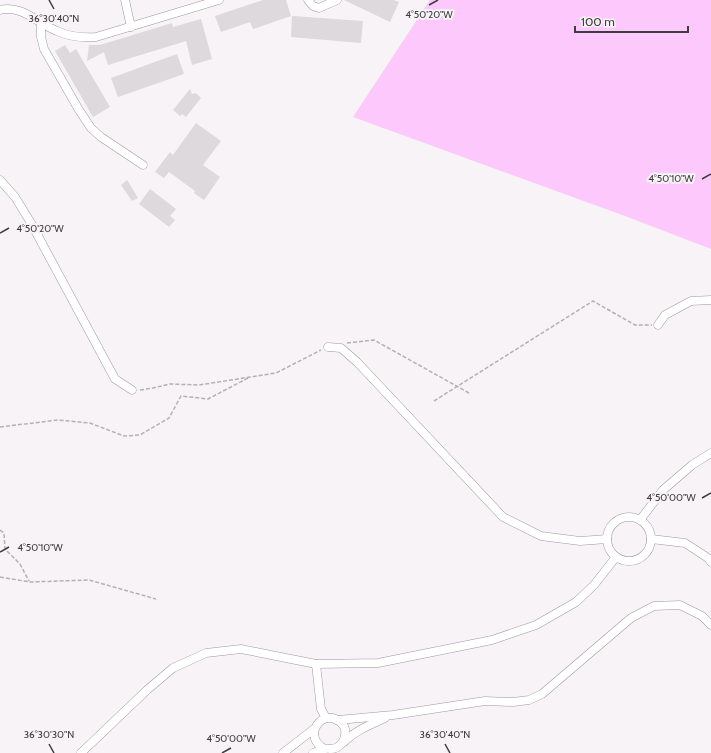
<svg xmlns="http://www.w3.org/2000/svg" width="711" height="753" viewBox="0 0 711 753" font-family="Cabin,sans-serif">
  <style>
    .green { fill: #fdc8fb }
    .building { fill: #ddd9dd }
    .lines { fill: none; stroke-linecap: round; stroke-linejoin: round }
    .minor-casing { stroke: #9d9a9d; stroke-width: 9 }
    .path { stroke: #b4b0b4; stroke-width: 1.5; stroke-dasharray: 4 2; stroke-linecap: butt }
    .minor { stroke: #fff; stroke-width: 8 }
    .ticks { fill: none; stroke: #3e3c3e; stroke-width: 1.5 }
    .ticks-label { font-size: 10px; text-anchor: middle; fill: #3e3c3e; stroke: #f7f3f7; stroke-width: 4; stroke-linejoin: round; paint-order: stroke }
  </style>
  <rect width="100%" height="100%" fill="#f7f3f7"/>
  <!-- green -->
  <path class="green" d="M430,0H711V249L625,216L353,117Z"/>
  <!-- building -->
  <g class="building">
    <path d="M263,0H286L291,16L253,29L250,22L221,32L215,16Z"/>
    <path d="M344,0H394L399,2L390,22Z"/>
    <path d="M292,16L363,21L361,43L291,37Z"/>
    <path d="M201,19L212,59L192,65L186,41L108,65L104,52L87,61L89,45H100L172,23L173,27Z"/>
    <path d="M65,45L70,53L76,49L110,107L93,117L55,51Z"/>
    <path d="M177,54L184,74L118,97L111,78Z"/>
    <path d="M190,89L192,94L196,93L201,98L186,117L182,114L180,116L173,110Z"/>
    <path d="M196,123L221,141L203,165L220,177L204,200L194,193L195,191L169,172L164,178L155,172L170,152L173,155Z"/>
    <path d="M127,180L138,198L132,201L121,185Z"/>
    <path d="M150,189L176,209L170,216L175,220L169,227L139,204Z"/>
  </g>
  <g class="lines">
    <!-- minor casing -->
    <g class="minor-casing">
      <g id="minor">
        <path d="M125,0L131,27"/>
        <path d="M308,0L313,6L319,8L337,0"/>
        <path d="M0,10C22,4 38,24 57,31C70,37 82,38 96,37L219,0"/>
        <path d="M41,22V37L44,49L79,110L91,128L101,137L143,165"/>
        <path d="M0,180L15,197L31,223L115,379L132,390"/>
        <path d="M658,325L665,315L691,301L711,300"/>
        <path d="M328,347L341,348L357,362L503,517L541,536L580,541L607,539"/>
        <circle cx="629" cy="539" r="22"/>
        <path d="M640,520L663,490L692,465L711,453"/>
        <path d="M651,539L685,543L708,558L711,562"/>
        <path d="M316,664L321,709L326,718"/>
        <path d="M338,720L393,715L485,701L513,702L529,700L542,694L631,618L654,606L680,605L702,616L711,625"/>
        <path d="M344,742C356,730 370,725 385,718"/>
        <path d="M81,753L147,690L173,668L206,653L241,649L316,664L378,663L492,640L536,625L576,602L594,585L616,557"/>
        <path d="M283,753L314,729"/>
        <path d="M313,753C317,752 321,749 325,749C327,748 329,749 331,749C338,749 345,742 345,735C346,730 344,725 340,722C322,707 301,737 325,749"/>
      </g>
    </g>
    <!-- path -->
    <g class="path">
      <path d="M347,343L374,340L469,393"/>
      <path d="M140,390L153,388L170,384L199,385L276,373L321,350"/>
      <path d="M434,401L593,301L635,325H652"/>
      <path d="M0,427L58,420L90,423L124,436L140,435L169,418L181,396L208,399L248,378"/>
      <path d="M0,530L4,533L5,549L20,564L29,581"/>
      <path d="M0,577L30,582L89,580L156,599"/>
    </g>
    <!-- minor -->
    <use href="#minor" class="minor"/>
  </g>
  <!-- ticks -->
  <path class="ticks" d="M49,0L54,9M429,5L438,0M702,179L711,174M0,233L9,228M702,498L711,493M0,552L9,547M49,744L54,753M445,744L450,753M222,753L231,748"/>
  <g class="ticks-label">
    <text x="429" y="18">4°50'20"W</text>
    <text x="54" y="22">36°30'40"N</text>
    <text x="671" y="182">4°50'10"W</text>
    <text x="40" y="232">4°50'20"W</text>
    <text x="671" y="501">4°50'00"W</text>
    <text x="40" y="551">4°50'10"W</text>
    <text x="49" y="738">36°30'30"N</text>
    <text x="445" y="738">36°30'40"N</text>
    <text x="231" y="742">4°50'00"W</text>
  </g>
  <!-- scale -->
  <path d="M575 26v6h113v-6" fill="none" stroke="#3e3c3e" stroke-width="2"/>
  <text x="581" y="26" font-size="12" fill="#3e3c3e" stroke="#f7f3f7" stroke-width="3" paint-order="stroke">100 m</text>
</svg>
